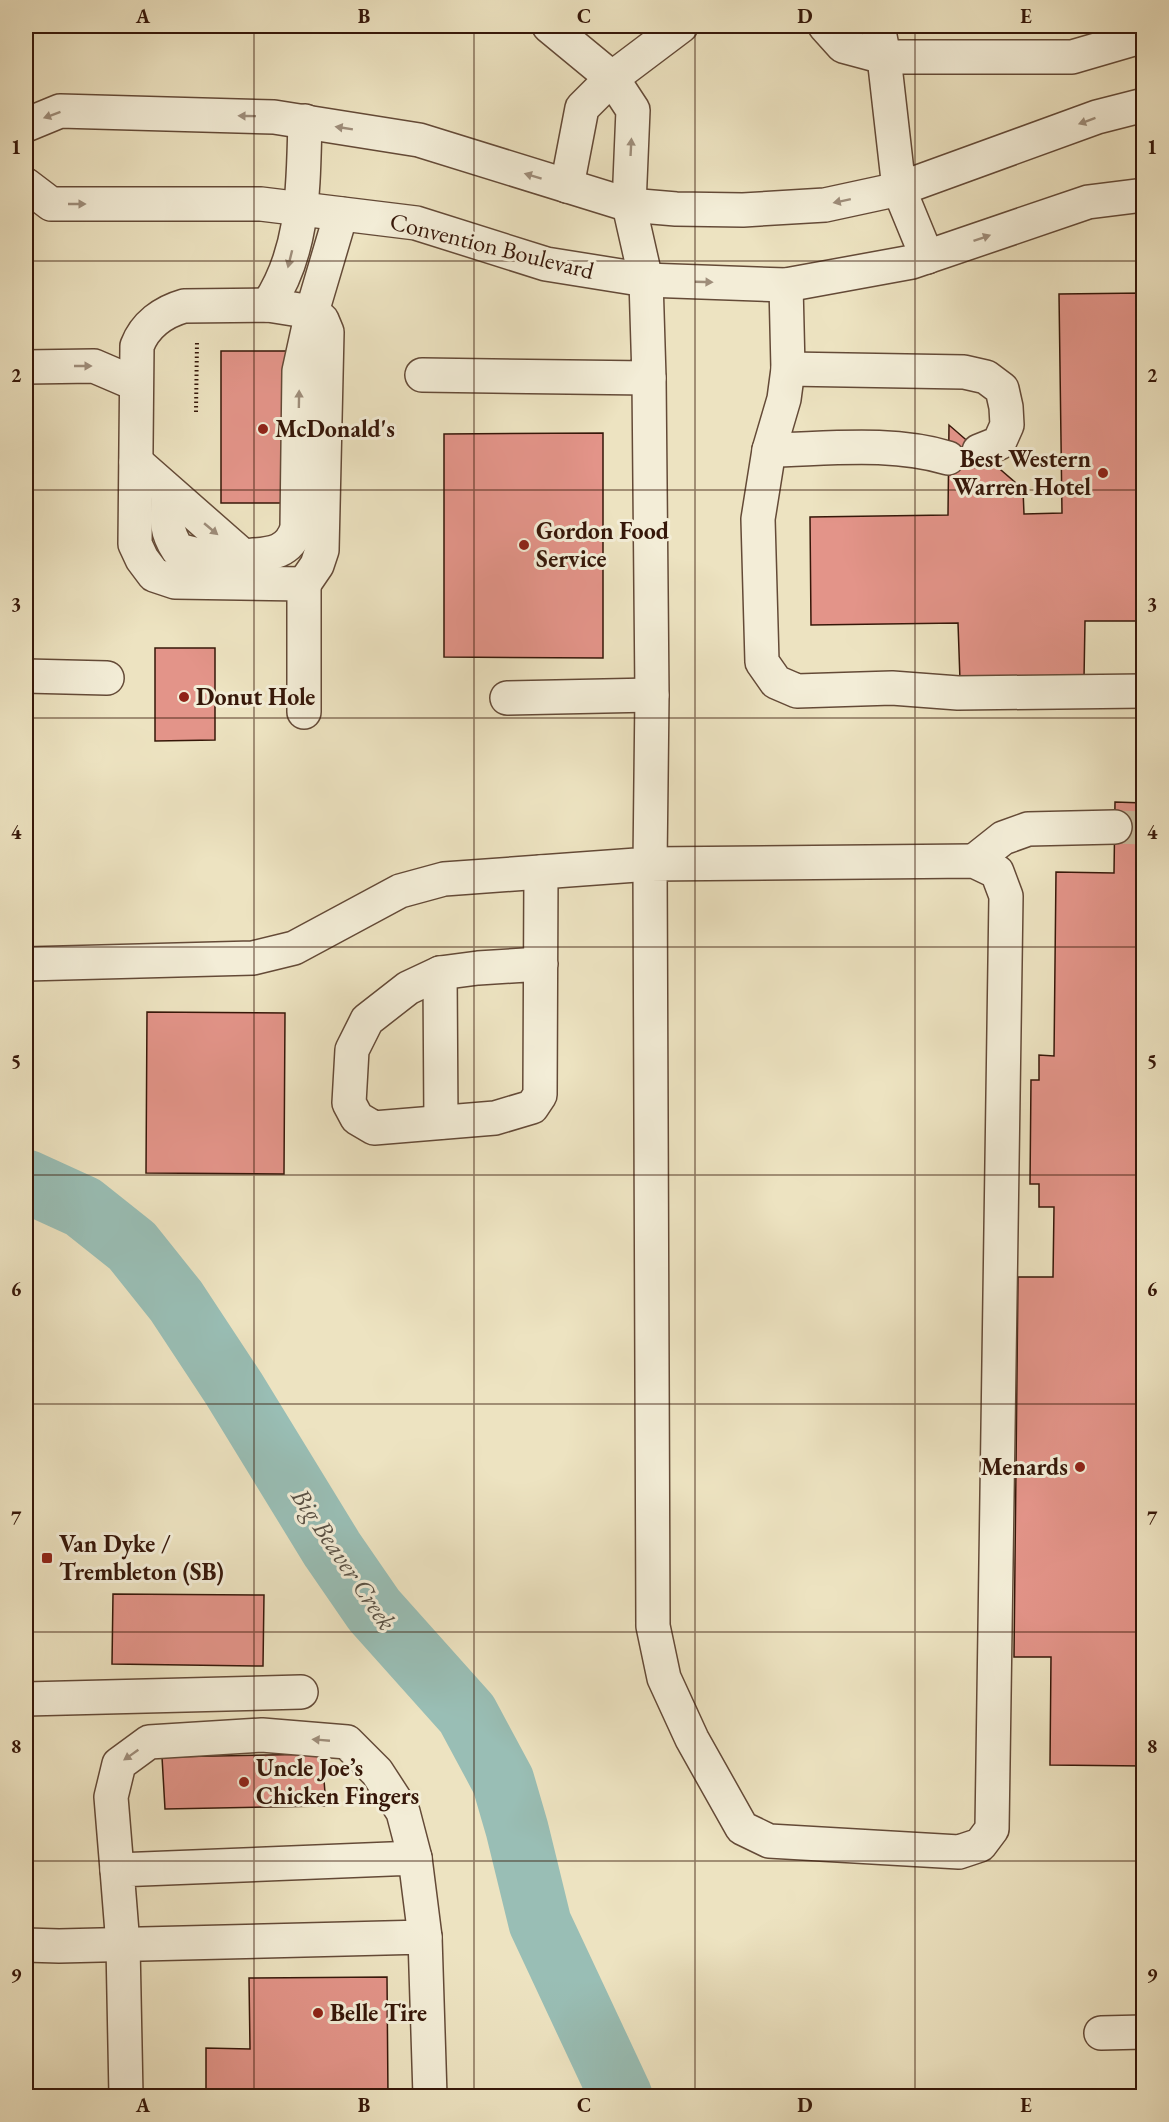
<svg xmlns="http://www.w3.org/2000/svg" width="1169" height="2122" viewBox="0 0 1169 2122" font-family="'EB Garamond',serif">
  <style>
    .lines { fill: none; stroke-linecap: round; stroke-linejoin: round }
    .river { stroke: #99beb5; stroke-width: 63 }
    .building { fill: #e39489; stroke: #361709; stroke-width: 1.5 }
    .minor-tunnel { stroke: #c8ba9c; stroke-width: 33; stroke-dasharray: 33 16; stroke-linecap: butt }
    .minor-casing { stroke: #644a37; stroke-width: 36 }
    .path { stroke: #361709; stroke-width: 4; stroke-dasharray: 1.5 3; stroke-linecap: butt }
    .minor { stroke: #f3edd7; stroke-width: 33 }
    .oneway { fill: #9e8d7a }
    .grid { fill: none; stroke: #361709; stroke-width: 1.5; stroke-opacity: 0.55 }
    .poi-dot { fill: #8f2418; stroke: #f3edd7; stroke-width: 2 }
    .labels { text-anchor: middle; stroke-width: 6; stroke-linejoin: round; paint-order: stroke }
    .street-label { font-size: 24px; fill: #361709; stroke: #f3edd7 }
    .poi-label { font-size: 24px; font-weight: bold; fill: #361709; stroke: #f3edd7; text-anchor: start }
    .water-label { font-size: 26px; font-style: italic; fill: #595145; stroke: #f3edd7 }
    .neatline { fill: none; stroke: #361709; stroke-width: 2 }
    .grid-label { font-size: 20px; text-anchor: middle; font-weight: bold; fill: #361709 }
  </style>
  <rect width="100%" height="100%" fill="#ede3c1"/>
  <filter id="stains"><feTurbulence type="fractalNoise" baseFrequency=".00333" numOctaves="4"/><feColorMatrix values="0 0 0 0 .2 0 0 0 0 .09 0 0 0 0 .02 0 0 0 .5 -.17"/></filter>
  <radialGradient id="worn" r=".72"><stop offset=".6" stop-color="#630" stop-opacity="0"/><stop offset="1" stop-color="#630" stop-opacity=".3"/></radialGradient>
  <g class="lines">
    <!-- river -->
    <path class="river" d="M26,1181L83,1207L132,1246L176,1301L234,1389L332,1549L374,1610L467,1714L503,1781L517,1829L540,1923L621,2096"/>
  </g>
  <!-- building -->
  <g class="building">
    <path d="M1144,293V621H1085L1084,679L960,680L958,623L811,625L810,517L948,515L949,425L1023,489L1024,514L1062,513L1059,294Z"/>
    <rect x="221" y="351" width="70" height="152"/>
    <path d="M603,433V658L444,657V434Z"/>
    <path d="M155,648H215V740L155,741Z"/>
    <path d="M1115,802L1144,803V1766L1050,1765L1051,1657H1014L1018,1277H1053L1054,1207H1039V1184H1030L1031,1080H1039V1055L1054,1056L1056,872L1114,873Z"/>
    <path d="M147,1012L285,1013L284,1174L146,1173Z"/>
    <path d="M113,1594L264,1595L263,1666L112,1664Z"/>
    <path d="M322,1754L326,1806L165,1809L162,1757Z"/>
    <path d="M387,1977L388,2096H206V2048L250,2049L249,1978Z"/>
  </g>
  <g class="lines">
    <!-- minor-tunnel -->
    <path class="minor-tunnel" d="M1115,827L1144,828"/>
    <!-- minor casing -->
    <g class="minor-casing">
      <g id="minor">
        <path d="M549,26L612,78L681,26"/>
        <path d="M825,26L843,46L884,57H1072L1144,36"/>
        <path d="M878,26L884,57L899,189L927,257"/>
        <path d="M26,125L60,111L274,117L419,140L629,205L676,209L743,210L825,205L899,189L1097,117L1144,105"/>
        <path d="M26,185L51,204H261L416,223L546,264L646,280L786,285L912,262L1088,202L1144,195"/>
        <path d="M786,285L788,369L784,399L769,450L758,519L762,662L776,682L797,691L892,688L958,693L1144,691"/>
        <path d="M268,305L312,312L322,320L327,332L322,550L317,565L304,584L175,582L154,575L142,559L135,544L137,346C145,325 163,312 184,306Z"/>
        <path d="M268,305C305,249 303,186 305,121"/>
        <path d="M26,367L94,366L136,384"/>
        <path d="M788,369L964,372L986,377L1002,389L1006,407L1007,425L999,443L979,451"/>
        <path d="M422,375L649,378L646,280L629,205L633,110L612,78L582,108L567,186"/>
        <path d="M769,450C828,449 891,441 948,458"/>
        <path d="M136,462L243,556C267,554 289,555 297,528L299,371L312,312L341,214"/>
        <path d="M169,493C167,517 164,529 178,550L207,557L243,556"/>
        <path d="M26,676L107,678"/>
        <path d="M507,698L652,695"/>
        <path d="M304,712V584"/>
        <path d="M974,861L997,872L1006,896L992,1829L980,1845L959,1852L769,1841L742,1828L692,1739L664,1678L653,1626L650,864Z"/>
        <path d="M974,861L1003,838L1028,829L1115,827"/>
        <path d="M541,872L540,1095L532,1107L495,1118L374,1128L357,1118L349,1103L352,1050L367,1020L408,988L440,973L478,968L541,964"/>
        <path d="M26,964L253,958L294,948L400,891L444,879L650,864L652,695L649,378"/>
        <path d="M440,973L441,1122"/>
        <path d="M26,1699L301,1692"/>
        <path d="M117,1870L111,1797L119,1764L149,1742L262,1735L347,1742L377,1772L403,1812L415,1858"/>
        <path d="M26,1945L59,1946L425,1937L430,2096"/>
        <path d="M1101,2033L1144,2032"/>
        <path d="M126,2096L123,1945L117,1870L415,1858L425,1937"/>
      </g>
    </g>
    <!-- path -->
    <path class="path" d="M196,412L197,341"/>
    <!-- minor -->
    <use href="#minor" class="minor"/>
  </g>
  <!-- one-way arrows -->
  <defs><path id="oneway-solid" d="M-6-.8H1V-3.2L6.5 0L1 3.2V.8H-6Z" transform="scale(1.5)"/></defs>
  <g class="oneway">
    <use href="#oneway-solid" transform="translate(52 115) rotate(160)"/>
    <use href="#oneway-solid" transform="translate(247 116) rotate(-179)"/>
    <use href="#oneway-solid" transform="translate(1087 121) rotate(160)"/>
    <use href="#oneway-solid" transform="translate(344 128) rotate(-171)"/>
    <use href="#oneway-solid" transform="translate(631 147) rotate(-87)"/>
    <use href="#oneway-solid" transform="translate(533 176) rotate(-163)"/>
    <use href="#oneway-solid" transform="translate(842 201) rotate(168)"/>
    <use href="#oneway-solid" transform="translate(77 204)"/>
    <use href="#oneway-solid" transform="translate(982 238) rotate(-19)"/>
    <use href="#oneway-solid" transform="translate(290 259) rotate(104)"/>
    <use href="#oneway-solid" transform="translate(704 282) rotate(2)"/>
    <use href="#oneway-solid" transform="translate(83 366)"/>
    <use href="#oneway-solid" transform="translate(299 399) rotate(-89)"/>
    <use href="#oneway-solid" transform="translate(211 529) rotate(40)"/>
    <use href="#oneway-solid" transform="translate(321 1740) rotate(-175)"/>
    <use href="#oneway-solid" transform="translate(131 1755) rotate(145)"/>
  </g>
  <!-- grid -->
  <path class="grid" d="M254,26V2096M474,26V2096M695,26V2096M915,26V2096M26,261H1144M26,490H1144M26,718H1144M26,947H1144M26,1175H1144M26,1404H1144M26,1632H1144M26,1861H1144"/>
  <!-- markers -->
  <g class="poi-dot">
    <circle cx="263" cy="429" r="6"/>
    <circle cx="1103" cy="473" r="6"/>
    <circle cx="524" cy="545" r="6"/>
    <circle cx="184" cy="697" r="6"/>
    <circle cx="1080" cy="1467" r="6"/>
    <rect x="41" y="1552" width="12" height="12" rx="3"/>
    <circle cx="244" cy="1782" r="6"/>
    <circle cx="318" cy="2013" r="6"/>
  </g>
  <g class="labels">
    <!-- street labels -->
    <g class="street-label">
      <text transform="translate(492 246) rotate(14)" y="8">Convention Boulevard</text>
    </g>
    <!-- poi labels -->
    <g class="poi-label">
      <text x="275" y="437">McDonald's</text>
      <text x="1091" y="467" text-anchor="end">Best Western<tspan x="1091" dy="28">Warren Hotel</tspan></text>
      <text x="536" y="539">Gordon Food<tspan x="536" dy="28">Service</tspan></text>
      <text x="196" y="705">Donut Hole</text>
      <text x="1068" y="1475" text-anchor="end">Menards</text>
      <text x="59" y="1552">Van Dyke /<tspan x="59" dy="28">Trembleton (SB)</tspan></text>
      <text x="256" y="1776">Uncle Joe’s<tspan x="256" dy="28">Chicken Fingers</tspan></text>
      <text x="330" y="2021">Belle Tire</text>
    </g>
    <!-- water labels -->
    <g class="water-label">
      <text transform="translate(344 1559) rotate(56)" y="9">Big Beaver Creek</text>
    </g>
  </g>
  <!-- margin -->
  <rect width="1169" height="2122" fill="none" stroke="#ede3c1" stroke-width="66"/>
  <rect x="33" y="33" width="1103" height="2056" class="neatline"/>
  <g class="grid-label">
    <text x="143" y="23">A</text>
    <text x="364" y="23">B</text>
    <text x="584" y="23">C</text>
    <text x="805" y="23">D</text>
    <text x="1026" y="23">E</text>
    <text x="16" y="154">1</text>
    <text x="1152" y="154">1</text>
    <text x="16" y="382">2</text>
    <text x="1152" y="382">2</text>
    <text x="16" y="611">3</text>
    <text x="1152" y="611">3</text>
    <text x="16" y="839">4</text>
    <text x="1152" y="839">4</text>
    <text x="16" y="1068">5</text>
    <text x="1152" y="1068">5</text>
    <text x="16" y="1296">6</text>
    <text x="1152" y="1296">6</text>
    <text x="16" y="1525">7</text>
    <text x="1152" y="1525">7</text>
    <text x="16" y="1753">8</text>
    <text x="1152" y="1753">8</text>
    <text x="16" y="1982">9</text>
    <text x="1152" y="1982">9</text>
    <text x="143" y="2112">A</text>
    <text x="364" y="2112">B</text>
    <text x="584" y="2112">C</text>
    <text x="805" y="2112">D</text>
    <text x="1026" y="2112">E</text>
  </g>
  <rect width="100%" height="100%" filter="url(#stains)"/>
  <rect width="100%" height="100%" fill="url(#worn)"/>
</svg>
